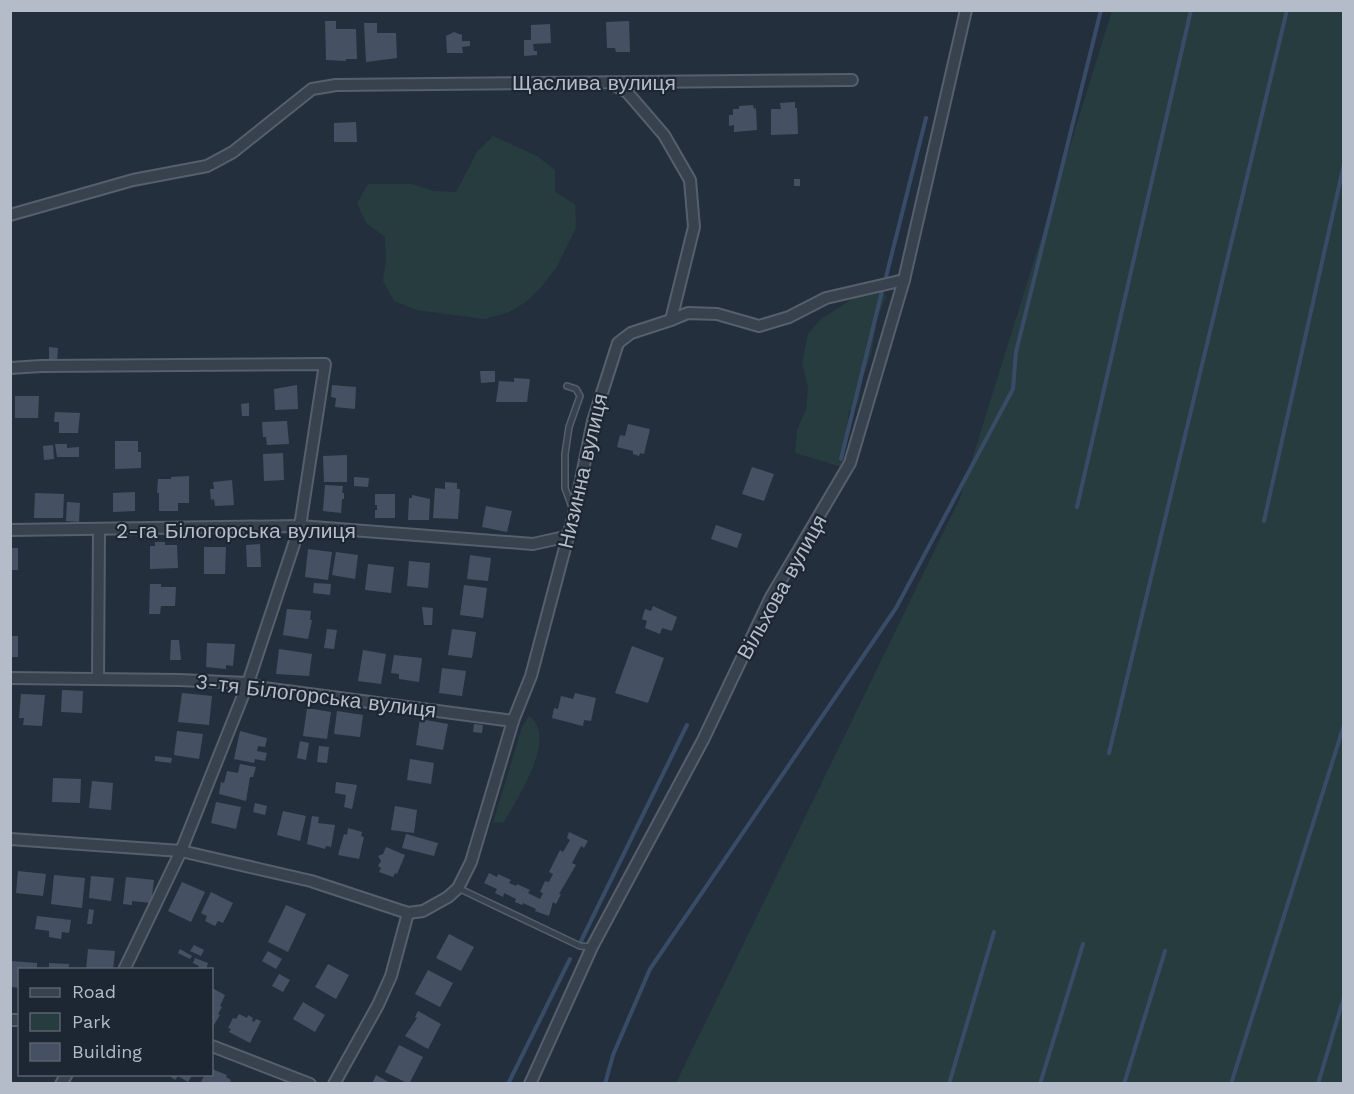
<svg xmlns="http://www.w3.org/2000/svg" width="1354" height="1094" viewBox="0 0 1354 1094" font-family="'Work Sans',sans-serif">
  <style>
    .green { fill: #263c3f }
    .lines { fill: none; stroke-linecap: round; stroke-linejoin: round }
    .stream { stroke: #394c67; stroke-width: 4 }
    .building { fill: #455162 }
    .service-casing { stroke: #565f6c; stroke-width: 8 }
    .minor-casing { stroke: #565f6c; stroke-width: 14 }
    .service { stroke: #38414e; stroke-width: 5 }
    .minor { stroke: #38414e; stroke-width: 10 }
    .labels { text-anchor: middle; stroke-width: 4.5; stroke-linejoin: round; paint-order: stroke }
    .street-label { font-size: 21px; fill: #b4bcc9; stroke: #1d2633 }
  </style>
  <rect width="100%" height="100%" fill="#242f3e"/>
  <!-- green -->
  <g class="green">
    <path d="M1112,11H1343V1083H676L960,498Z"/>
    <path d="M493,136L537,156L555,170V192L575,204L576,228L556,268L542,286L526,302L507,313L484,319L416,310L394,301L383,281L386,259L385,237L366,223L357,203L368,184H412L434,191L456,192L477,152Z"/>
    <path d="M882,292L886,296L877,320L871,355L863,377L858,404L849,411L842,467L795,453L797,430L806,410L808,387L802,363L808,334L821,319L861,293Z"/>
    <path d="M529,716C559,736 517,799 504,822L493,823L522,727Z"/>
  </g>
  <g class="lines">
    <!-- stream -->
    <g class="stream">
      <path d="M886,277L926,118"/>
      <path d="M841,459L882,291"/>
      <path d="M1077,507L1191,10"/>
      <path d="M1264,521L1344,164"/>
      <path d="M1109,753L1287,10"/>
      <path d="M581,941L687,725"/>
      <path d="M508,1084L570,959"/>
      <path d="M605,1084L613,1055L650,969L896,608L1013,389L1016,352L1101,10"/>
      <path d="M949,1084L994,932"/>
      <path d="M1040,1084L1083,944"/>
      <path d="M1124,1084L1165,951"/>
      <path d="M1231,1084L1344,725"/>
      <path d="M1318,1084L1344,997"/>
    </g>
  </g>
  <!-- building -->
  <g class="building">
    <path d="M325,21H336V29H356L357,59H346V61L326,60Z"/>
    <path d="M629,21L630,52H616L615,48H607L606,22Z"/>
    <path d="M364,23H377V33H396L397,58L366,62Z"/>
    <path d="M550,24L551,43L533,44L534,51H537V55L524,56V40H531V25Z"/>
    <path d="M454,32L462,35V41H470V46L462,47L463,53H447L446,36Z"/>
    <path d="M795,102V108H797L798,134L771,135V109H781L780,103Z"/>
    <path d="M753,105L754,109L756,108L757,130L734,132V125L729,126V115H733V109H739V106Z"/>
    <path d="M356,122L357,142H334V123Z"/>
    <rect x="794" y="179" width="6" height="7"/>
    <path d="M49,347L58,348L57,361L49,360Z"/>
    <path d="M480,371H495V382L481,383Z"/>
    <path d="M514,378L530,379L527,402H496L499,381L514,382Z"/>
    <path d="M297,385L298,409L275,410L274,389Z"/>
    <path d="M332,385L356,387L355,409L335,407L336,398L331,397Z"/>
    <path d="M15,396H39L38,418H15Z"/>
    <path d="M249,403V416H242L241,404Z"/>
    <path d="M55,412L80,413L78,433H59V422H54Z"/>
    <path d="M287,421L289,444L267,445L266,437H263L262,422Z"/>
    <path d="M628,424L650,429L644,454L640,453L639,456L633,454V451L617,447L620,435L625,436Z"/>
    <path d="M115,441H138V452H141V468L115,469Z"/>
    <path d="M55,444H67V448L79,447V457H57Z"/>
    <path d="M53,445L54,459L44,460L43,446Z"/>
    <path d="M283,453L284,480L264,481L263,454Z"/>
    <path d="M347,455V482H324L323,456Z"/>
    <path d="M752,467L774,474L764,501L742,494Z"/>
    <path d="M189,476V503H178V511H159V493H157L158,479H171V477Z"/>
    <path d="M354,477L369,478L368,487L354,486Z"/>
    <path d="M232,480L234,505L215,506L214,499L211,500L210,489H214L213,482Z"/>
    <path d="M445,482L457,483V489H460L458,519L433,518L435,488L445,489Z"/>
    <path d="M325,485L343,486L342,493H344V499H342L341,513L323,511Z"/>
    <path d="M135,492V511L113,512V493Z"/>
    <path d="M35,493L64,494L63,518H34Z"/>
    <path d="M375,494H395V518H375V510H377V505H375Z"/>
    <path d="M412,495L430,499L429,520H408L409,498H412Z"/>
    <path d="M67,502L80,503L79,522L66,521Z"/>
    <path d="M486,506L512,511L507,532L482,527Z"/>
    <path d="M716,525L742,534L737,548L711,539Z"/>
    <path d="M155,542H165V545H177L178,568L150,569V546H155Z"/>
    <path d="M260,544L261,567H247L246,545Z"/>
    <path d="M204,547H226L225,574H204Z"/>
    <rect x="10" y="548" width="8" height="22"/>
    <path d="M308,549L332,552L328,580L305,577Z"/>
    <path d="M336,552L358,555L355,579L332,575Z"/>
    <path d="M470,555L491,558L488,581L467,579Z"/>
    <path d="M409,561L430,563L428,588L407,586Z"/>
    <path d="M368,564L394,567L391,593L365,590Z"/>
    <path d="M314,583L331,584L330,595L313,593Z"/>
    <path d="M150,584H161V587H176L175,606H161L160,614H149Z"/>
    <path d="M464,585L487,588L483,618L460,615Z"/>
    <path d="M653,606L677,617L672,631L662,628L660,634L645,628L647,621L642,619L645,609L651,611Z"/>
    <path d="M422,607L433,608L432,625H424Z"/>
    <path d="M287,609L311,611L310,620H312L308,639L283,635Z"/>
    <path d="M327,629L337,630L334,649L324,648Z"/>
    <path d="M452,629L476,632L472,658L448,655Z"/>
    <rect x="10" y="636" width="8" height="21"/>
    <path d="M171,640H179L181,660H170Z"/>
    <path d="M207,643L235,644L233,666L226,665V669L206,667Z"/>
    <path d="M632,646L664,658L648,703L615,693Z"/>
    <path d="M279,649L312,654L309,676L276,674Z"/>
    <path d="M363,650L386,654L381,684L358,681Z"/>
    <path d="M394,655L422,658L419,682L399,679V674L391,673Z"/>
    <path d="M442,668L466,671L462,696L439,693Z"/>
    <path d="M62,690L83,691L82,713L61,712Z"/>
    <path d="M182,693L212,696L209,725L178,722Z"/>
    <path d="M575,693L596,698L591,721L584,720L583,726L552,718L554,708L558,709L561,696L573,699Z"/>
    <path d="M21,694L45,695L42,726L23,725L24,718H19Z"/>
    <path d="M307,708L331,712L327,739L303,736Z"/>
    <path d="M337,711L363,715L360,737L334,734Z"/>
    <path d="M420,719L448,724L443,750L416,745Z"/>
    <path d="M474,724L483,725L482,733L473,732Z"/>
    <path d="M177,731L203,734L199,759L174,755Z"/>
    <path d="M240,731L267,738L265,747L258,746L257,751L267,753L265,761L255,759L254,763L234,759Z"/>
    <path d="M300,741L309,743L306,760L297,758Z"/>
    <path d="M319,746L329,747L327,763L317,762Z"/>
    <path d="M155,756L172,758L171,763L155,761Z"/>
    <path d="M410,759L434,763L431,784L407,780Z"/>
    <path d="M240,764L256,767L253,777H250L246,801L219,794L221,782L224,783L227,771L238,773Z"/>
    <path d="M53,778L81,779L80,803L52,802Z"/>
    <path d="M92,781L113,783L111,810L89,808Z"/>
    <path d="M336,782L357,785L352,809L344,807L346,795L335,793Z"/>
    <path d="M216,802L241,807L236,829L211,823Z"/>
    <path d="M255,803L267,806L265,815L253,812Z"/>
    <path d="M395,806L417,810L414,833L391,830Z"/>
    <path d="M283,811L306,816L300,841L277,835Z"/>
    <path d="M312,816L319,817L318,823L335,825L331,847L326,846L325,849L307,844Z"/>
    <path d="M348,828L362,832L361,836L364,837L359,859L338,855L344,834L347,835Z"/>
    <path d="M569,832L588,841L584,848L581,846L572,863L576,865L559,894H561L556,904L553,902L549,916L535,911L536,909L523,903L522,905L515,902L516,899L504,893L503,897L495,893L497,889L484,883L489,873L497,877L498,874L511,880L509,883L516,886L517,884L530,890L528,893L540,899L543,893L540,892L545,881L549,882L553,874L549,872L560,850L563,852L570,840L567,838Z"/>
    <path d="M406,834L438,843L434,856L402,848Z"/>
    <path d="M386,847L405,855L397,874L395,873L393,877L379,872L381,868L378,866L381,861L378,856L383,854Z"/>
    <path d="M18,871L46,874L43,896L16,893Z"/>
    <path d="M54,875L85,878L82,908L51,904Z"/>
    <path d="M91,876L114,878L111,901L89,898Z"/>
    <path d="M126,877L154,880L151,903L132,901V905L123,904Z"/>
    <path d="M182,882L205,892L191,922L168,911Z"/>
    <path d="M211,892L233,903L223,923L218,921L215,926L205,921L207,916L201,913Z"/>
    <path d="M286,905L306,914L288,952L268,942Z"/>
    <path d="M89,909L94,910L92,924H87Z"/>
    <path d="M37,916L71,920L69,933L62,932L61,939L49,937V931L35,929Z"/>
    <path d="M449,934L474,947L461,971L436,958Z"/>
    <path d="M194,945L204,950L201,956L190,951Z"/>
    <path d="M88,949L115,951L113,970H86Z"/>
    <path d="M180,949L192,956L190,959L178,953Z"/>
    <path d="M268,951L282,959L276,969L262,961Z"/>
    <path d="M195,958L208,963L206,970H198L199,966L193,963Z"/>
    <path d="M12,961L37,963V970H20V988L11,987Z"/>
    <path d="M49,963L69,964V970H49Z"/>
    <path d="M328,964L349,975L336,999L315,987Z"/>
    <path d="M428,970L453,983L440,1007L415,994Z"/>
    <path d="M279,974L290,980L283,992L272,986Z"/>
    <path d="M212,988L225,995L220,1006L222,1007L218,1014L220,1015L212,1028Z"/>
    <path d="M303,1002L325,1015L315,1032L293,1019Z"/>
    <path d="M418,1011L441,1024L428,1049L405,1036L417,1018L415,1017Z"/>
    <path d="M239,1014L247,1018L248,1015L253,1018L252,1021L254,1022L256,1019L261,1021L250,1043L229,1032L231,1029L228,1028L233,1018L236,1019Z"/>
    <path d="M399,1045L423,1057L409,1084L385,1072Z"/>
    <path d="M212,1069L227,1075L226,1077L231,1080L229,1084H200L205,1074H212Z"/>
    <path d="M167,1074H193L188,1082L178,1076L175,1080Z"/>
    <path d="M376,1075L392,1084H372Z"/>
  </g>
  <g class="lines">
    <!-- service casing -->
    <g class="service-casing">
      <g id="service">
        <path d="M567,386L576,389L580,396L569,427L565,454V488L573,510"/>
        <path d="M458,888L580,946L592,947"/>
      </g>
    </g>
    <!-- minor casing -->
    <g class="minor-casing">
      <g id="minor">
        <path d="M614,85L627,92L664,135L690,180L694,227L671,320"/>
        <path d="M10,215L133,180L207,166L233,152L312,89L336,85L852,80"/>
        <path d="M10,368L41,366L325,364L300,526L248,683L181,851L124,970"/>
        <path d="M10,530L300,526L533,544L569,536"/>
        <path d="M10,678L179,680L248,683L264,688L513,721"/>
        <path d="M98,679L99,530"/>
        <path d="M10,839L181,851L311,881L408,913L423,911L448,897L458,888L471,862L513,721L531,676L574,514L593,421L618,343L631,333L671,320L688,313L717,314L759,326L789,317L826,298L904,280"/>
        <path d="M10,1020H20"/>
        <path d="M212,1046L310,1084"/>
        <path d="M61,1084L67,1074"/>
        <path d="M334,1084L378,1005L391,976L408,913"/>
        <path d="M530,1084L592,947L703,740L771,597L850,463L904,280L966,10"/>
      </g>
    </g>
    <!-- service -->
    <use href="#service" class="service"/>
    <!-- minor -->
    <use href="#minor" class="minor"/>
  </g>
  <g class="labels">
    <!-- street labels -->
    <g class="street-label">
      <text x="594" y="90">Щаслива вулиця</text>
      <text transform="translate(583 471) rotate(-77)" y="7">Низинна вулиця</text>
      <text x="236" y="538">2-га Білогорська вулиця</text>
      <text transform="translate(782 587) rotate(-61)" y="7">Вільхова вулиця</text>
      <text transform="translate(316 696) rotate(7)" y="7">3-тя Білогорська вулиця</text>
    </g>
  </g>
  <!-- border -->
  <rect width="1354" height="1094" fill="none" stroke="#b4bcc9" stroke-width="24"/>
  <!-- legend -->
  <rect x="18" y="968" width="195" height="108" fill="#1d2633" stroke="#59626f" stroke-width="1.5"/>
  <rect x="30" y="988" width="30" height="9" fill="#38414e" stroke="#59626f" stroke-width="1.5"/>
  <text x="72" y="998" font-size="18" fill="#b4bcc9">Road</text>
  <rect x="30" y="1013" width="30" height="18" fill="#263c3f" stroke="#59626f" stroke-width="1.5"/>
  <text x="72" y="1028" font-size="18" fill="#b4bcc9">Park</text>
  <rect x="30" y="1043" width="30" height="18" fill="#455162" stroke="#59626f" stroke-width="1.5"/>
  <text x="72" y="1058" font-size="18" fill="#b4bcc9">Building</text>
</svg>
